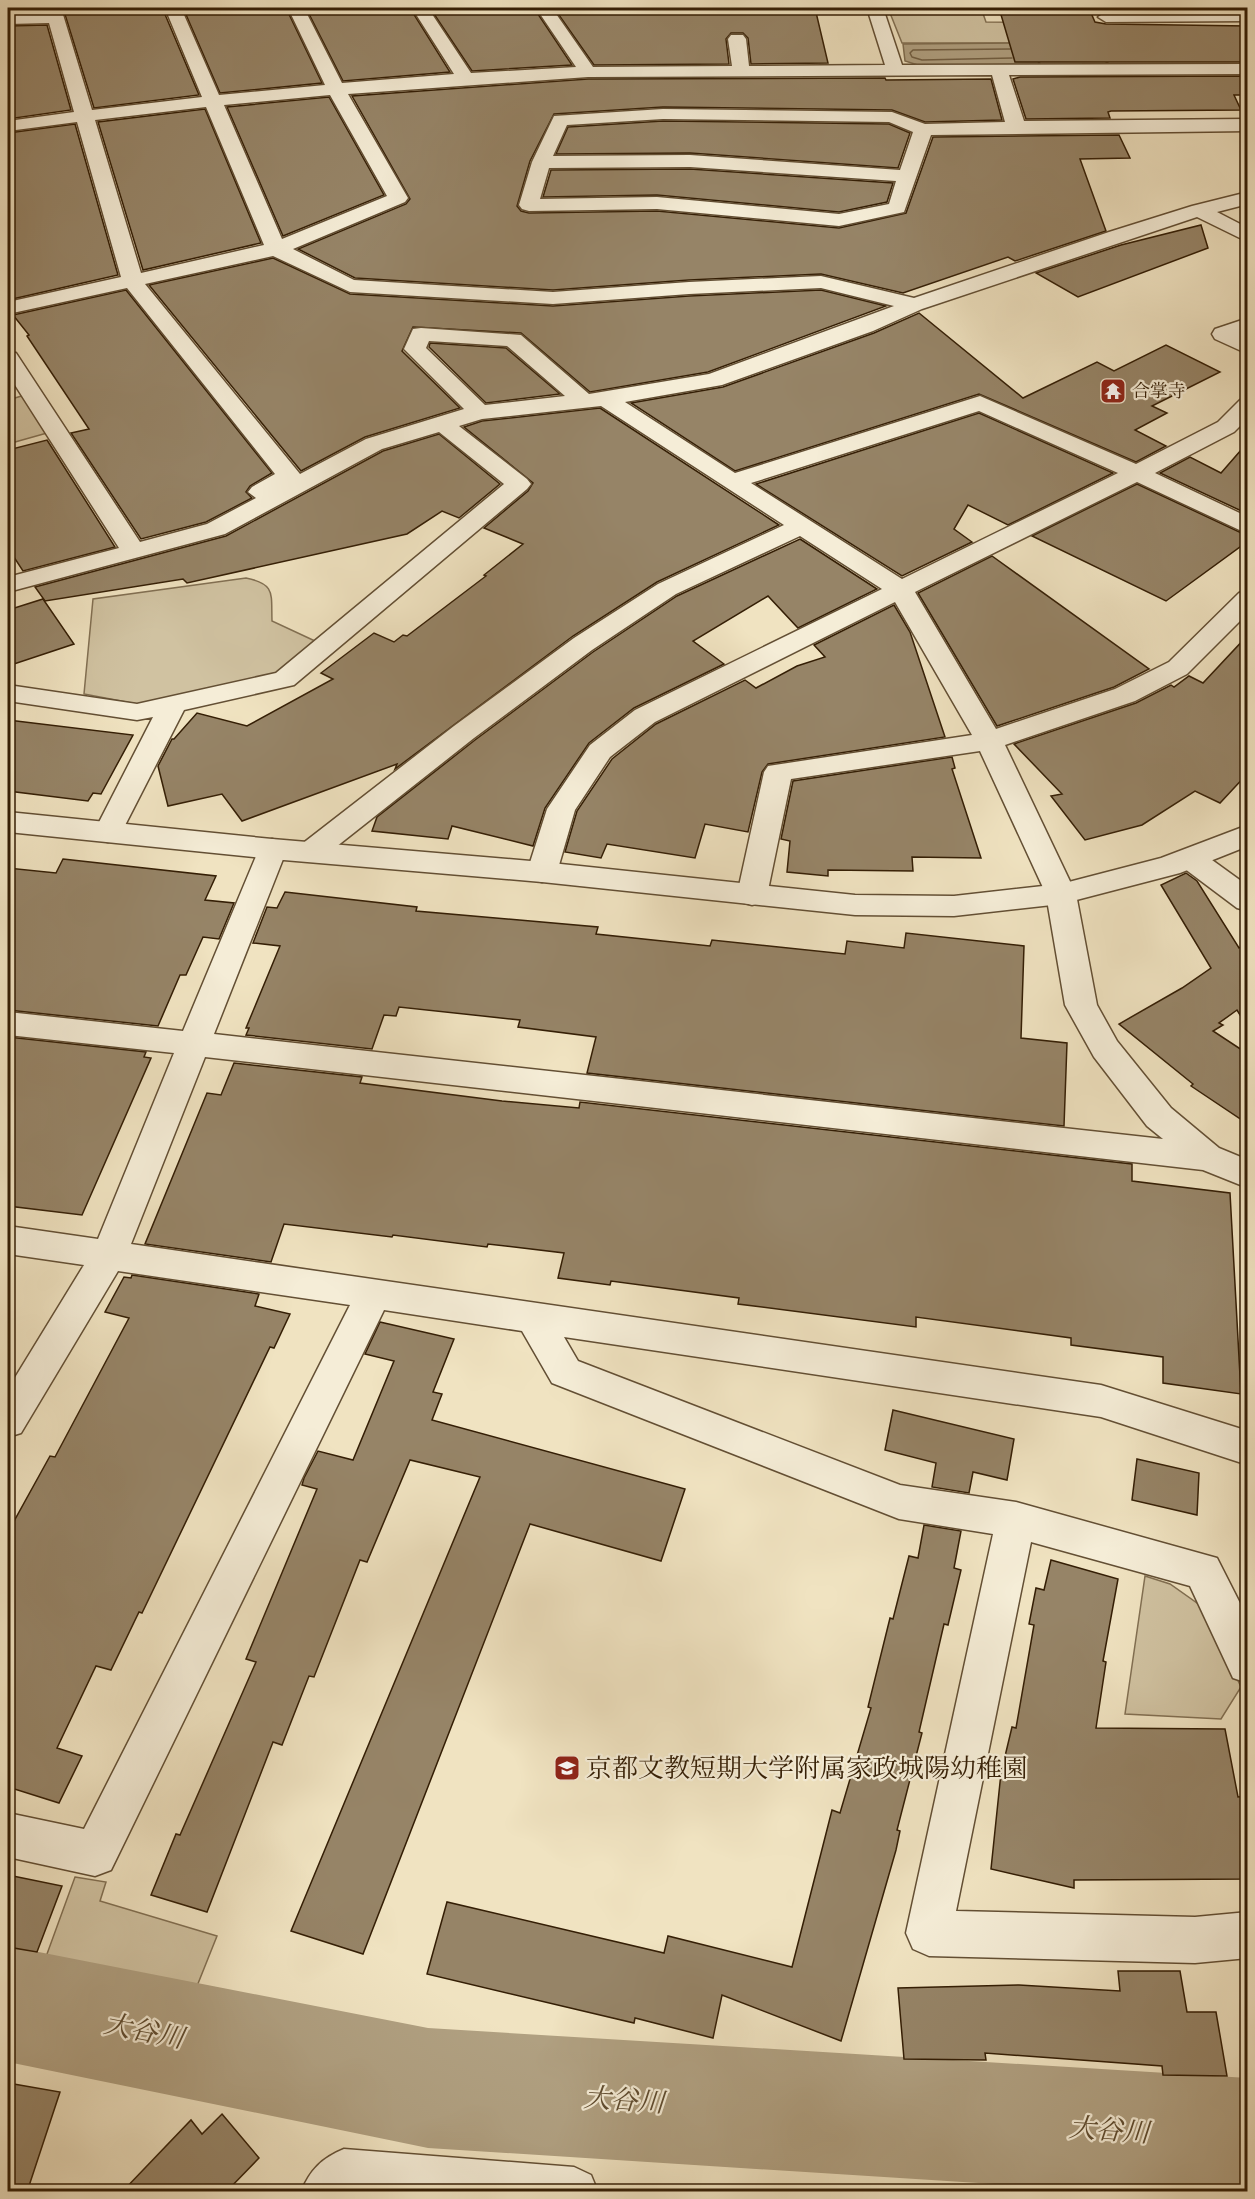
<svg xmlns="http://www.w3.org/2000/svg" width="1255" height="2199" viewBox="0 0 1255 2199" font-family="Alegreya,'Noto Serif JP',serif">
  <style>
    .green { fill: #d0c2a1; stroke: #827053; stroke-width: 1.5 }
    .water { fill: #b0a081; stroke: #7e6c4f; stroke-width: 1.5 }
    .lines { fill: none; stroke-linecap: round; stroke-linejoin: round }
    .shore { stroke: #725f43; stroke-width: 1.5 }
    .river { fill: #b0a081; fill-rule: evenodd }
    .building { fill: #968467; stroke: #341e05; stroke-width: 1.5 }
    .minor-casing { stroke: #634f34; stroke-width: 3 }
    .tertiary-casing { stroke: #634f34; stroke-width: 3 }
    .minor { fill: #f5edd7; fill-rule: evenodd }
    .tertiary { fill: #f5edd7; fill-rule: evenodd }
    .labels { text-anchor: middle; stroke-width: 4.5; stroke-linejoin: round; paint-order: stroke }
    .far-poi-label { font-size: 18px; fill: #341e05; stroke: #f5edd7; text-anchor: start }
    .near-poi-label { font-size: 26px; fill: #341e05; stroke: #f5edd7; text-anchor: start }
    .near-water-label { font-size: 27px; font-style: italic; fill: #5f4c30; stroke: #f5edd7 }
  </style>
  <rect width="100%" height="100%" fill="#f0e3c1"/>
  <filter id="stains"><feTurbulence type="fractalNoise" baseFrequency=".00333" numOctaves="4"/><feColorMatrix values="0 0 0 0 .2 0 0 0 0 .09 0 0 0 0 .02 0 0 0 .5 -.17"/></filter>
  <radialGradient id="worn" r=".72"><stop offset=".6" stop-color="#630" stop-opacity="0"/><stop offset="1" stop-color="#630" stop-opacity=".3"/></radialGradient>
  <!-- green -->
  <g class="green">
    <path d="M888,8H981L986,22L1098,23L1113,59L1103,65L1040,64L1033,43H902Z"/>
    <path d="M25,395L47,433L8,444V400Z"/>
    <path d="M246,578C276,584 271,594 272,621L315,641L277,673L137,704L84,694L93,599Z"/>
    <path d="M1145,1576L1170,1584L1204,1608L1241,1687L1221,1719L1125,1714Z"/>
    <path d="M75,1877L106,1882L100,1901L217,1936L187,2011L39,1976Z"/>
  </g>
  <!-- water -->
  <path class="water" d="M1033,43L1039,64L921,66L905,61L903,44Z"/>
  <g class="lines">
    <!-- shore -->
    <path class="shore" d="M1010,49L913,50L910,53L912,57L922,60L1012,58"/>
    <!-- river -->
    <path class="river" d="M8,1946L428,2028L1248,2078V2192H1119L428,2148L8,2062Z"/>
  </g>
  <!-- building -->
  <g class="building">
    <path d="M63,8H150L152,14L164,12L199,95L94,108Z"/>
    <path d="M211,8H286L322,83L220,93L184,10Z"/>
    <path d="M306,8H410L450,72L343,81Z"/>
    <path d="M430,8H534L572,65L472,71Z"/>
    <path d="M554,8H815L828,63L751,64L748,38L743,33H731L726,39L729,64L594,65Z"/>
    <path d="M999,8H1083L1085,13H1091L1095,22L1106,24L1248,26V62H1015Z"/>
    <path d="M47,25L71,110L8,119V26Z"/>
    <path d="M1248,76V95H1234L1241,110L1111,111L1108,112L1110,118L1026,119L1013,79L1020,77Z"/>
    <path d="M885,78L886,80L991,79L1002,120L925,122L892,110L663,107L554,114L530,161L517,206L521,211L529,213L657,211L839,228L906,213L933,137L1119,135L1130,158L1080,159L1106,231L1015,261L1008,257L903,293L821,274L689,280L553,290L355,278L298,249L406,204L410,199L352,96L588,79Z"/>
    <path d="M329,97L384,195L283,236L227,107Z"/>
    <path d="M205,109L261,243L143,270L98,122Z"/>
    <path d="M663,121L889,124L910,133L898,168L690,153L556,154L568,127Z"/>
    <path d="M75,124L118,275L8,300V133Z"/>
    <path d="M690,169L893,183L887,202L839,212L657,195L543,197L551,170Z"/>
    <path d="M1201,225L1208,248L1078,297L1036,273L1121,245Z"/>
    <path d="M273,258L350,294L553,306L689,296L821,290L886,306L708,372L590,392L521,333L413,327L402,351L460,408L365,437L301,471L149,285Z"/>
    <path d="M126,290L272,473L250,486L246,492L252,498L206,522L141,539L71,433L89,429L27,336L29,335L13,315Z"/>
    <path d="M919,313L1023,398L1097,362L1114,371L1166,345L1220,372L1152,406L1167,413L1135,430L1166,446L1136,462L979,394L735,471L631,403L723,387L874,333Z"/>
    <path d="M430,343L506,348L560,394L486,403L429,347Z"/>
    <path d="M600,408L779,525L657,582L573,636L395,769L397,764L242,821L222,794L168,806L158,766L172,739H174L197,713L247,726L333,679L321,673L374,633L394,642L403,635L407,636L486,576L484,575L523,544L484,528L528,491L533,483L464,427L482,421Z"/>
    <path d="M979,413L1113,473L1008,525L968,505L954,529L972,542L902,576L756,484Z"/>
    <path d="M439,434L500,484L459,518L442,511L407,534L187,583L183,579L45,601L35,587L226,536L383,451Z"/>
    <path d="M47,440L115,547L23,571L8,548V450Z"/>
    <path d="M1248,442V514L1160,473L1190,457L1221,473Z"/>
    <path d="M1137,484L1248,536V541L1166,601L1032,536Z"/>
    <path d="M800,539L877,589L798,628L768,596L693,641L724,664L634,708L589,743L545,808L533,846L452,826L448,839L372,831L377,817L475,740L593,652L677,596Z"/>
    <path d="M992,556L1149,669L1114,687L997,726L918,593Z"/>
    <path d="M43,599L74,644L8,666V610Z"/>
    <path d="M894,605L910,632L945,737L768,764L762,772L748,832L705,824L695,858L607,844L601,858L565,852L577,811L612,759L656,724L745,680L756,688L797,666L825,657L814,645Z"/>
    <path d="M1248,635V773L1220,803L1195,791L1142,825L1085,840L1051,796L1062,794L1014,744L1136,703L1171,685L1174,687L1189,676L1203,683Z"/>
    <path d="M8,720L133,735L101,794L93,793L88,801L8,791Z"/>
    <path d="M952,757L955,768L952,769L981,858L912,857L913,871L828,870V876L787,872L790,841L781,839L793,781Z"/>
    <path d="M63,859L216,876L205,900L234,903L219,939L203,937L186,975H180L158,1026L8,1010V868L56,873Z"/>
    <path d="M1186,873L1197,881L1239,948L1248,942V1028L1237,1010L1219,1023L1223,1025L1213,1031L1248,1054V1124L1191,1086L1193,1084L1119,1024L1182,988L1211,968L1161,885Z"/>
    <path d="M285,892L417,907L416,911L598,927L596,934L710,946L712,940L845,954L847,941L904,948L906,933L1024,946L1021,1038L1067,1043L1064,1126L587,1073L596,1037L518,1027L520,1020L399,1007L396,1016L384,1015L372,1049L246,1035L249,1028H246L280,946L253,943L267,907L277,908Z"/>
    <path d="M8,1037L146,1052L144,1057L151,1058L82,1215L8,1206Z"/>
    <path d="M234,1063L362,1077L360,1083L502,1101L579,1108L580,1102L1132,1164V1181L1230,1193L1241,1394L1163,1383V1357L1071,1345V1338L916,1317V1327L738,1304L739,1298L611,1281L610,1285L558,1278L564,1253L488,1244L487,1247L393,1235L392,1237L284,1224L271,1262L145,1244L207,1093L221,1095Z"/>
    <path d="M132,1275L259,1294L255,1306L290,1314L274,1348L270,1347L142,1613L139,1612L111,1670L96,1666L57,1748L82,1756L59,1803L8,1787V1532L50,1456L55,1457L129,1318L105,1312L124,1277L131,1278Z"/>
    <path d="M380,1322L454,1339L433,1392L442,1394L432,1420L685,1489L661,1561L530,1524L363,1954L291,1931L480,1477L410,1460L367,1562L360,1560L314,1677L309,1676L282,1745L273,1742L207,1912L151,1895L176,1834L180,1835L256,1662L246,1659L317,1489L302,1485L304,1478L318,1451L353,1460L394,1361L365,1354Z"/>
    <path d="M893,1410L1014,1439L1007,1480L973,1472L969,1493L932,1487L936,1463L885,1450Z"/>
    <path d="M1137,1459L1199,1473L1197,1515L1132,1500Z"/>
    <path d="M924,1525L961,1531L954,1568L961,1570L948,1625L944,1624L919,1732L922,1733L897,1830L900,1831L896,1850L841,2041L722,1995L713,2038L635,2018L634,2023L427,1974L447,1902L664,1953L668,1936L792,1967L832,1810L840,1813L871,1708L868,1707L890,1618L893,1619L909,1556L918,1558Z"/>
    <path d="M1051,1560L1118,1579L1103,1661L1106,1662L1096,1728L1225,1729L1238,1797L1248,1796V1879L1074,1880V1888L991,1869L1001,1773L1012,1727L1016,1728L1034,1625L1029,1624L1036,1588L1044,1590Z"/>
    <path d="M8,1875L62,1886L37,1952L8,1947Z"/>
    <path d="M1118,1971H1180L1187,2012H1216L1227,2076L1163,2075L1162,2066L985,2053L986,2060L904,2059L898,1988L1019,1985L1120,1991Z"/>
    <path d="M8,2083L60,2092L27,2192H8Z"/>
    <path d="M222,2114L259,2158L226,2192H122L191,2120L202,2134Z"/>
  </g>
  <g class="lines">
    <!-- minor casing -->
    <g class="minor-casing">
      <g id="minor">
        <path d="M45,8H61L92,110L202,97L165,8H181L219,95L325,85L288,8H304L342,83L454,74L412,8H428L471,73L576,67L536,8H552L593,67L732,66L728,39L731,35H743L746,39L749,66L885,65L867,8H883L902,65L1248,64V74L1009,75L1024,121L1248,119V131L931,135L904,212L839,226L657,209L529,211L522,209L519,205L532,162L554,116L663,109L892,112L925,124L1005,122L992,75L588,77L348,94L408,198L405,202L293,249L354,280L553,292L689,282L821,276L914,298L1109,232L1192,206L1248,192V204L1217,212L1248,228V242L1197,217L922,309L873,331L722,385L625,402L735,473L980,396L1136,464L1218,422L1240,400L1248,398V418L1234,432L1155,473L1248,517V534L1137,482L915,592L996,729L1115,689L1169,662L1239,593L1248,590V613L1187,674L1135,701L1005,745L1076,894L1097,1005L1117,1041L1171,1108L1219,1148L1248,1160V1188L1203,1170L205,1057L131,1244L1101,1385L1248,1431V1465L1101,1417L564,1337L578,1361L900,1485L1016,1502L1217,1558L1248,1619V1683L1233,1678L1190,1586L1031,1542L956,1911L1195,1917L1248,1912V1958L1195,1963L929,1956L913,1949L906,1933L993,1534L899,1519L552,1383L522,1331L384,1310L111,1870L95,1876L8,1857V1813L84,1829L350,1305L118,1271L21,1433L8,1437V1389L84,1265L8,1254V1226L98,1239L174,1053L8,1035V1012L183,1031L262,842L272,839L282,842L287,849L214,1034L1163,1139L1147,1126L1094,1057L1065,1005L1046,894L980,751L791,779L767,895L763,902L752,905L741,902L737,895L764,772L768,766L972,735L895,602L655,722L610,757L575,810L557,872L552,879L542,882L532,879L527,872L547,809L590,745L635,710L882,589L800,536L676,594L592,650L474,738L322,858L312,861L302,858L297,851L302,844L454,726L574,638L658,584L784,525L601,406L482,419L459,426L527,479L531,484L527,489L294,685L184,710L118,839L108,842L98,839L94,832L153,717L137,720L8,701V685L137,704L276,673L504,484L439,432L382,449L225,534L8,592V577L119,548L8,374V352L16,353L140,542L207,524L256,498L248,492L252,487L275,474L127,288L8,314V302L121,277L77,122L8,131V121L74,112L49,23L8,24V14L46,13ZM330,95L387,196L282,239L224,105ZM206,107L264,245L141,273L95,120ZM663,119L889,122L913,132L900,170L690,155L553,156L567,125ZM690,167L896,181L889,204L839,214L657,197L540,199L549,168ZM273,256L350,292L553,304L689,294L821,288L894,306L709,374L589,394L521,335L421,328L413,329L404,349L464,409L366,439L300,474L145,284ZM429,341L507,346L565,396L485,405L426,348ZM979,411L1118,473L902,579L751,483Z"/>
        <path d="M1248,11V21L1106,22L1098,17L1106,12Z"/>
        <path d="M1248,318V332L1240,335L1248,339V354L1215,339L1212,334L1215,329Z"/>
        <path d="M1191,849L1201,852L1248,886V911L1237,908L1181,866L1176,859L1181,852Z"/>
        <path d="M344,2149L574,2167L591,2175L598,2192H301C310,2170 322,2158 344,2149Z"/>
      </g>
    </g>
    <!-- tertiary casing -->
    <g class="tertiary-casing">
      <path id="tertiary" d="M8,812L272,839L542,862L855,895L954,896L1061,884L1161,858L1248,825V846L1180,873L1061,904L954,916L855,915L542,882L272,859L8,832Z"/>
    </g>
    <!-- minor -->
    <use href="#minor" class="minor"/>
    <!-- tertiary -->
    <use href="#tertiary" class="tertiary"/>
  </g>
  <!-- icons -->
  <defs>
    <g id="temple-square" transform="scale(1.35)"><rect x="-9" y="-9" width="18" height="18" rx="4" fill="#8f2418" stroke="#f5edd7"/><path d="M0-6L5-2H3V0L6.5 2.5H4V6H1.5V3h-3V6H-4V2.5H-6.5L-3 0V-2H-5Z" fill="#fff"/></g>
    <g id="school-square" transform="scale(1.35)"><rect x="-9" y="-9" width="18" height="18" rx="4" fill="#8f2418" stroke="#f5edd7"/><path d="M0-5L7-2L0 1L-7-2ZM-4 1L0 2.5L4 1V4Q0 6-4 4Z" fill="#fff"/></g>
  </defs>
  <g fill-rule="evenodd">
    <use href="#temple-square" x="1113" y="391"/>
    <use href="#school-square" x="567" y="1768"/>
  </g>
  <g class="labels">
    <!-- far-poi labels -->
    <g class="far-poi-label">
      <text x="1132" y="397">合掌寺</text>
    </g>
    <!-- near-poi labels -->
    <g class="near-poi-label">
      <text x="586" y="1777">京都文教短期大学附属家政城陽幼稚園</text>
    </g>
    <!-- near-water labels -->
    <g class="near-water-label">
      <text transform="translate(144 2031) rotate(11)" y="9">大谷川</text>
      <text transform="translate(624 2100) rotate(4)" y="9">大谷川</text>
      <text transform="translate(1109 2130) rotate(4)" y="9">大谷川</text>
    </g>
  </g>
  <!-- margin -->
  <rect width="1255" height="2199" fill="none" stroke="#f0e3c1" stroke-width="30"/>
  <rect x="9" y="9" width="1237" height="2181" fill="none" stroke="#341e05" stroke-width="3"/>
  <rect x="15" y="15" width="1225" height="2169" fill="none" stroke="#341e05" stroke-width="1.5"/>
  <rect width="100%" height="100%" filter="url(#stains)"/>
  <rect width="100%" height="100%" fill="url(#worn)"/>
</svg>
